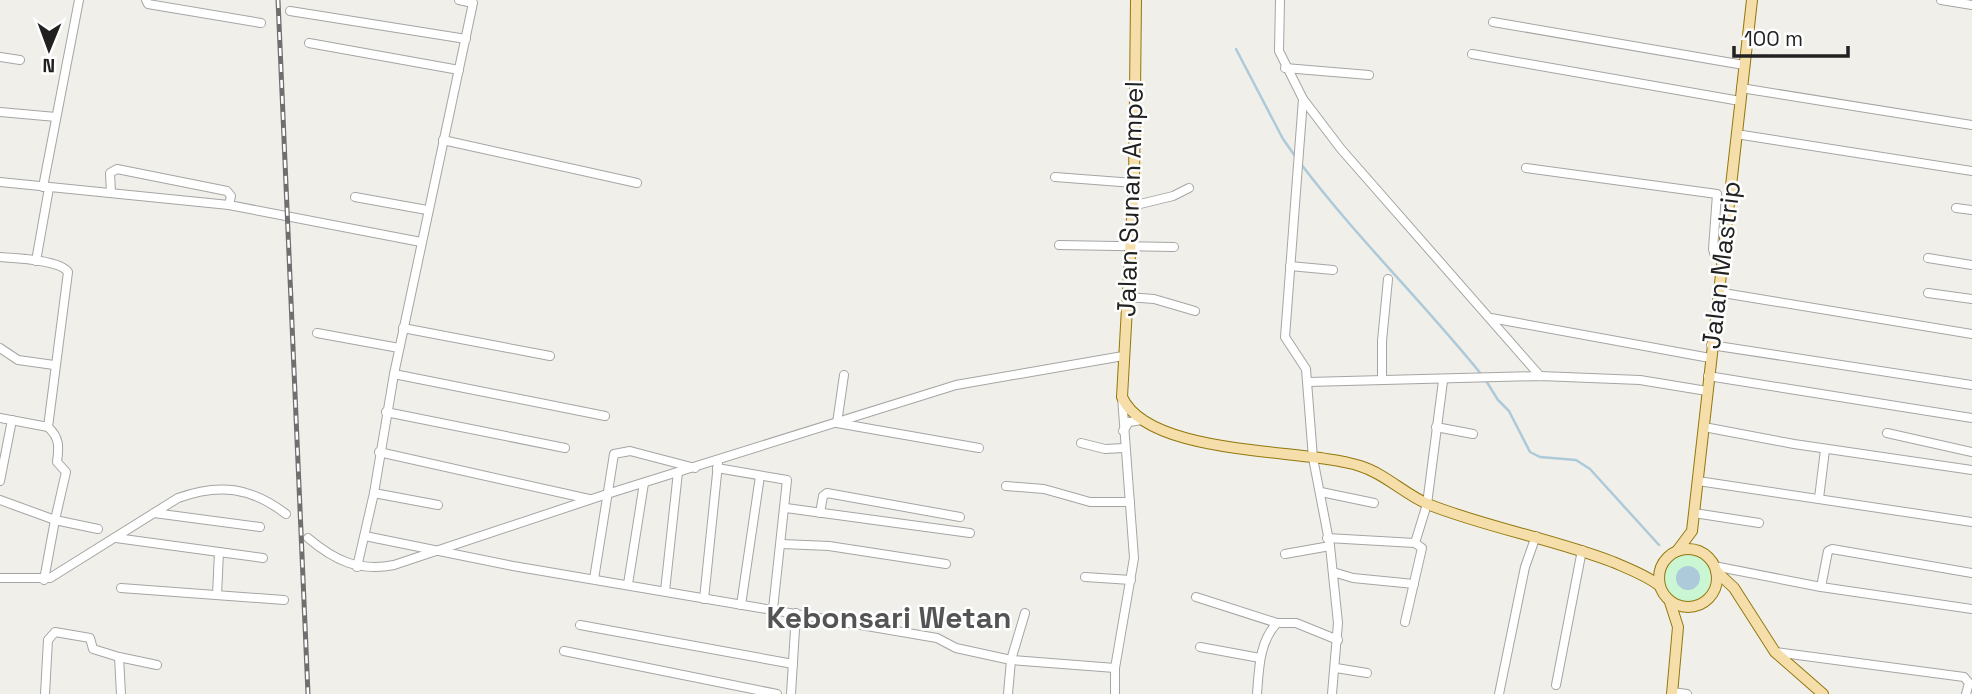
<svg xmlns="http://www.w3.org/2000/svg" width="1972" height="694" viewBox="0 0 1972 694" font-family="'Space Grotesk',sans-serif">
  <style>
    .park { fill: #cbf6d4 }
    .water { fill: #adcada }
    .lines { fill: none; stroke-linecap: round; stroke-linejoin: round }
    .stream { stroke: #adcada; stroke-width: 2.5 }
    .minor-casing { stroke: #a5a5a5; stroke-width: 10 }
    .major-casing { stroke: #91780d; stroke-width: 12 }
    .minor { stroke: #fff; stroke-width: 8 }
    .major { stroke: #f5deaa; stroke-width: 10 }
    .rail-casing { stroke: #6f6f6f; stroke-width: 5 }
    .rail { stroke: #fff; stroke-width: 2.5; stroke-dasharray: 8; stroke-linecap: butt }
    .labels { text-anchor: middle; stroke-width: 5; stroke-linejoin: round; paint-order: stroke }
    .street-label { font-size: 26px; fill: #212121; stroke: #fff }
    .quarter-label { font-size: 30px; font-weight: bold; fill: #545454; stroke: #fff }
  </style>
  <rect width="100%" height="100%" fill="#f1efe9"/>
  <!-- park -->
  <circle class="park" cx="1687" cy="578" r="24"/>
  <!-- water -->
  <circle class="water" cx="1688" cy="578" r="12"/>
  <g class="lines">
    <!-- stream -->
    <g class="stream">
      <path d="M1236,49L1283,139L1295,156"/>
      <path d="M1301,164C1357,238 1423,302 1481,374"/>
      <path d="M1485,379L1498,400L1509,411L1530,452L1540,457L1576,460L1590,469L1659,545"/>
    </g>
    <!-- minor casing -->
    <g class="minor-casing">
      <g id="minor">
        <path d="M146,0L148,4L261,23"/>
        <path d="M1280,0L1279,51L1303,99L1285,337L1306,369L1313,458L1330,546L1338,623L1332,694"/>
        <path d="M1941,0L1972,5"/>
        <path d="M290,11L466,39"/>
        <path d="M1493,22L1744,65"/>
        <path d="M309,43L459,70"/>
        <path d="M1472,54L1740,101"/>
        <path d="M0,57L20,60"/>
        <path d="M1285,68L1369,75"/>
        <path d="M1741,88L1972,125"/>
        <path d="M1303,99L1341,149L1540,376"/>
        <path d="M0,112L56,117"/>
        <path d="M1736,134L1972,171"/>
        <path d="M443,140L637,183"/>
        <path d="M1526,168L1717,194L1713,249L1714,253L1722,254"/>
        <path d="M1055,177L1134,183"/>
        <path d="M0,182L229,205L421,242"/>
        <path d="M43,187L79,0"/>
        <path d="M111,193L110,173L117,169L227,191L231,196L229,205"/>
        <path d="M355,197L427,210"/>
        <path d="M1132,206L1173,196L1189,188"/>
        <path d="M1956,208L1972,210"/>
        <path d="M1059,245L1174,247"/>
        <path d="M0,257C16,258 60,260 68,272L48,427L0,418"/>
        <path d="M1928,258L1972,265"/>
        <path d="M36,261L49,188"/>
        <path d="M1290,266L1333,270"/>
        <path d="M1717,292L1972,334"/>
        <path d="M1928,293L1972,299"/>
        <path d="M1127,297L1154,299L1195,311"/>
        <path d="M1491,318L1710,358"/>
        <path d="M403,328L550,356"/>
        <path d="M317,333L399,348"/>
        <path d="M1711,345L1972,385"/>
        <path d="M0,348L18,360L54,365"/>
        <path d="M394,374L605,416"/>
        <path d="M844,375L837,423L979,448"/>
        <path d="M1708,376L1972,418"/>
        <path d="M1382,380V341L1388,279"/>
        <path d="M1308,382L1540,376L1640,380L1707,391"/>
        <path d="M386,412L565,448"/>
        <path d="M1436,427L1473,434"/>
        <path d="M1704,427L1794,444L1972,470"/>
        <path d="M1123,431L1129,422L1142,420"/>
        <path d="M1887,433L1972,452"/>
        <path d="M1081,443L1105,449L1124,448"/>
        <path d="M379,452L589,499"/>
        <path d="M717,468L787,480L773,609"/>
        <path d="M0,481L12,420"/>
        <path d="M1698,481L1972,522"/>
        <path d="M1006,486L1044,489L1090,502H1130"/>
        <path d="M1321,492L1374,503"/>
        <path d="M374,493L438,505"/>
        <path d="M1819,498L1825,450"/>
        <path d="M0,500L55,520L66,472L57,462C59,447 60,438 48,427"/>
        <path d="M786,508L970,533"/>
        <path d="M154,513L260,527"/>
        <path d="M820,513L823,496L827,493L960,517"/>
        <path d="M1694,513L1759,523"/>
        <path d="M365,536L513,566L937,638L956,648L1011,660L1115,668"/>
        <path d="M116,538L219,552L217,595"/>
        <path d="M308,538C334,560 358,572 394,565L607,494L956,385L1123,356"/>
        <path d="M1327,538L1415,543L1427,504L1443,381"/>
        <path d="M782,544L829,546L946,564"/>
        <path d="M219,552L263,558"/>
        <path d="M1285,554L1330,546"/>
        <path d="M1714,566L1821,587L1972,609"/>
        <path d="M357,567L374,493L394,374L473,3L459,0"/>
        <path d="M1333,572L1353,578L1414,584"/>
        <path d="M1085,577L1131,580"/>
        <path d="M0,578H50L178,498C219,483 251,487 286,514"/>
        <path d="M594,579L614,454L630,451L695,468"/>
        <path d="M44,580L55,520L98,529"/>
        <path d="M628,584L644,483"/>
        <path d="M1821,587L1828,551L1832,549L1972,573"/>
        <path d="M121,588L284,600"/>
        <path d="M665,591L678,472"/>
        <path d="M1196,597L1277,623"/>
        <path d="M704,599L718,464"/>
        <path d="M741,605L760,476"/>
        <path d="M1405,622L1422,548L1415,543"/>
        <path d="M580,625L793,664"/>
        <path d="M1200,647L1260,658"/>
        <path d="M564,651L777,694"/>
        <path d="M1775,652L1964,677L1969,683L1966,694"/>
        <path d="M1336,668L1367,673"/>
        <path d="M1556,685L1582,550"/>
        <path d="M1672,692L1687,694"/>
        <path d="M45,694L48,640L55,632L90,638L93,649L119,657"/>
        <path d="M121,694L119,657L157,665"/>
        <path d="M791,694L796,613"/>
        <path d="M1008,694L1011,660L1025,613"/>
        <path d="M1115,694V668L1134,558L1122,397"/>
        <path d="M1257,694C1259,669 1259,642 1277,623H1296L1338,640"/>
        <path d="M1499,694L1525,567L1536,536"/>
      </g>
    </g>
    <!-- major casing -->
    <g class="major-casing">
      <g id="major">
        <path d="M1136,0L1134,183L1122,397C1149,457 1305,448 1360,466C1386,474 1405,495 1430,505C1489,528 1553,539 1613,562C1629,569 1646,575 1660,586"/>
        <circle cx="1688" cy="578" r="29"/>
        <path d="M1677,551L1692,531L1752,0"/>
        <path d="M1716,571L1734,588L1775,652L1823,694"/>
        <path d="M1670,602L1678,627L1672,694"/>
      </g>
    </g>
    <!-- minor -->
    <use href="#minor" class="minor"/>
    <!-- major -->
    <use href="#major" class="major"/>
    <!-- rail casing -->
    <g class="rail-casing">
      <path id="rail" d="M278,0L308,694"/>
    </g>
    <!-- rail -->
    <use href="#rail" class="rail"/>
  </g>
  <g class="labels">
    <!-- street labels -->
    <g class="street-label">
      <text transform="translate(1130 199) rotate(-88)" y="9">Jalan Sunan Ampel</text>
      <text transform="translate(1721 265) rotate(-83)" y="9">Jalan Mastrip</text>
    </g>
    <!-- quarter labels -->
    <g class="quarter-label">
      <text x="889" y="628">Kebonsari Wetan</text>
    </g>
  </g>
  <!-- north arrow -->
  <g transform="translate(49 49) rotate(181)" stroke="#ffffff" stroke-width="5" paint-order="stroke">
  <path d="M0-5L12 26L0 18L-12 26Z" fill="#212121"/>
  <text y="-10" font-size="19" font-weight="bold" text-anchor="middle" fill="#212121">N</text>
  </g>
  <!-- scale -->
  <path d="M1734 46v10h114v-10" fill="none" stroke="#212121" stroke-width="3.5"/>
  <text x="1744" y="46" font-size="21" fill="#212121" stroke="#ffffff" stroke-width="5" paint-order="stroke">100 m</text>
</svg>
